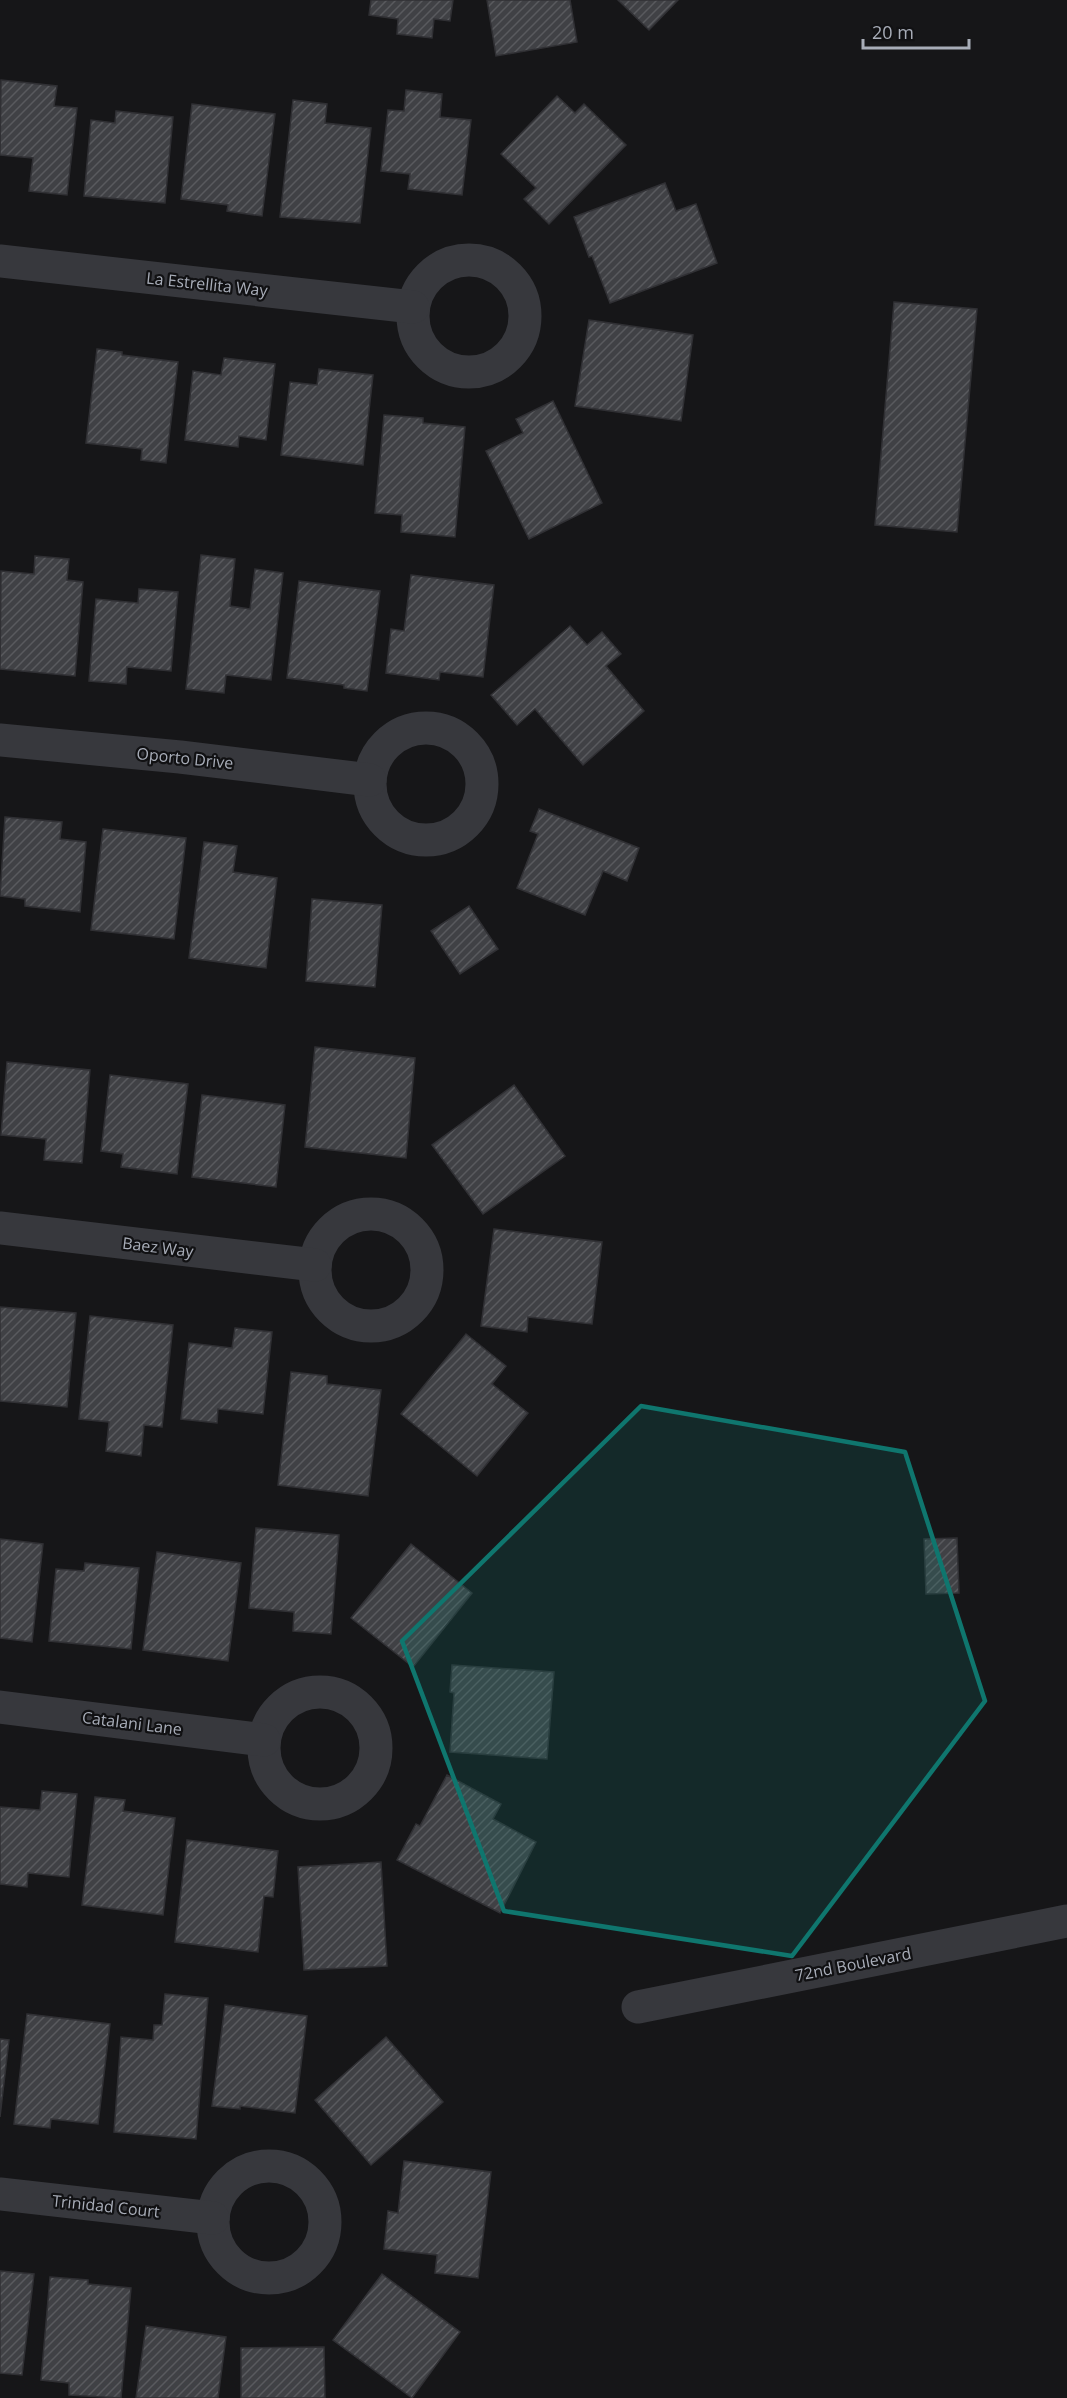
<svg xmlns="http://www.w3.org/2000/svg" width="1067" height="2398" viewBox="0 0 1067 2398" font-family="'Open Sans',sans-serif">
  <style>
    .building { fill: url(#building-hatch); stroke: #303034; stroke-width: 1.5 }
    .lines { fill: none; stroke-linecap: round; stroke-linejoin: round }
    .street { stroke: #37383d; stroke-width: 33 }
    .marked { fill: #0f766e; fill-opacity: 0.2; stroke: #0f766e; stroke-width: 4.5; stroke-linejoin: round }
    .labels { text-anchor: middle; stroke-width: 4.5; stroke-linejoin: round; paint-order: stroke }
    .street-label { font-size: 16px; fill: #a8adb8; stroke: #111113 }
  </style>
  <defs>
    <pattern id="building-hatch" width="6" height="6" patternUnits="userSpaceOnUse" patternTransform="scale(1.5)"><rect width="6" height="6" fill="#404145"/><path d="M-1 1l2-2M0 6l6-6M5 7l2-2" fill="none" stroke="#595a5e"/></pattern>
  </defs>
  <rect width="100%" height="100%" fill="#161618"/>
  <!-- building -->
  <g class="building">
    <path d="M371,0H453L450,21L434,19L432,38L397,34L398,19L369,15Z"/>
    <path d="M487,0H570L577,42L496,56Z"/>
    <path d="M618,0H678L649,30Z"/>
    <path d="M1,80L57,86L54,106L77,108L67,195L29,191L33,158L0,155Z"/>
    <path d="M406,90L442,94L440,117L471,120L462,195L408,189L410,174L381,171L388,110L404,111Z"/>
    <path d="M557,96L575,113L584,104L626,145L549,224L524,199L536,188L501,154Z"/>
    <path d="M293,100L327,104L325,123L371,128L360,223L280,217Z"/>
    <path d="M192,104L275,114L262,216L227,211L228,205L181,199Z"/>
    <path d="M116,111L173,117L165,203L84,196L91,120L115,123Z"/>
    <path d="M665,183L676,211L696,204L717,263L610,303L592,256L589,257L574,217Z"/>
    <path d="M894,302L977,309L957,532L875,525Z"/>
    <path d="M589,320L693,335L681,421L575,406Z"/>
    <path d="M97,349L122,352V355L178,362L166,463L141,460L142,449L86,443Z"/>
    <path d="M224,358L275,364L266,440L239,436L238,447L185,440L193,371L221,375Z"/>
    <path d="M319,369L373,375L363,465L281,455L290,382L317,385Z"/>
    <path d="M553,401L602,503L529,539L486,451L523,433L516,419Z"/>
    <path d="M384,415L423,418V423L465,427L455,537L401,532L402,515L375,513Z"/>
    <path d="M201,555L235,559L230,606L250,609L255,569L283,573L271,680L226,675L224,693L186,689Z"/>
    <path d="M35,556L69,559L67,580L83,582L75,676L0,669L1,571L34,574Z"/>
    <path d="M411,575L494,585L483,677L440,672L439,680L386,673L391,629L404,631Z"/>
    <path d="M299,581L380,591L367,691L344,688V685L287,678Z"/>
    <path d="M139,589L178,592L171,671L127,667L126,684L89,681L96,599L138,603Z"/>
    <path d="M570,626L587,645L602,632L621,654L606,666L644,711L583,765L535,709L517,725L491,695Z"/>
    <path d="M539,809L639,848L627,881L603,871L585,915L517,888L538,834L530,831Z"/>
    <path d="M5,817L62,822L60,839L86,842L80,912L25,906V899L0,896Z"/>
    <path d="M103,829L186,838L174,939L91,930Z"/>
    <path d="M204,842L237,846L233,872L277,878L266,968L189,958Z"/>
    <path d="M312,899L382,905L375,987L306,981Z"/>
    <path d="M469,906L498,949L460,974L431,931Z"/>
    <path d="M315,1047L415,1058L406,1158L305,1147Z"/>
    <path d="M7,1062L90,1070L82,1163L44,1160L46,1139L1,1135Z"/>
    <path d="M110,1075L188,1084L177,1174L121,1167L123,1154L101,1151Z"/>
    <path d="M514,1085L565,1156L483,1214L432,1145Z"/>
    <path d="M202,1095L285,1105L276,1187L192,1177Z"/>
    <path d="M494,1229L602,1242L592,1324L528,1317L527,1332L481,1326Z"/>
    <path d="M0,1307L76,1313L67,1407L0,1401Z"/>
    <path d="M90,1316L173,1325L162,1427L144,1425L141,1456L106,1451L109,1422L79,1419Z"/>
    <path d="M235,1328L272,1332L263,1414L218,1409L217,1423L181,1419L189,1343L232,1348Z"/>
    <path d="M466,1334L506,1366L492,1384L528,1413L477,1476L401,1414Z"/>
    <path d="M291,1372L327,1376V1384L381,1390L368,1496L278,1485Z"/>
    <path d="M256,1528L339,1535L331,1634L293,1631L294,1612L249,1608Z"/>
    <path d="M957,1538L959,1593L926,1594L924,1539Z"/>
    <path d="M0,1539L43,1544L32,1642L0,1638Z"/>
    <path d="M411,1544L472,1593L413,1667L351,1618Z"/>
    <path d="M157,1552L241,1563L228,1661L143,1650Z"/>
    <path d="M85,1563L139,1568L131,1649L49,1641L56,1569L84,1571Z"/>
    <path d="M452,1665L554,1672L547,1759L450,1752L454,1693L450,1692Z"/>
    <path d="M447,1775L501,1804L493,1819L536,1842L500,1913L397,1860L416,1824L420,1826Z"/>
    <path d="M42,1791L77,1794L69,1877L28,1873L27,1887L0,1884V1807L40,1810Z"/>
    <path d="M95,1797L125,1800L123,1811L175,1818L163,1915L82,1905Z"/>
    <path d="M187,1840L278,1851L273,1897L264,1896L258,1952L175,1942Z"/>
    <path d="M381,1862L387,1966L304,1970L298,1867Z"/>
    <path d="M165,1994L208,1998L196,2139L114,2132L121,2037L153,2040L154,2025H162Z"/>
    <path d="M225,2005L307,2016L295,2113L240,2106V2109L212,2106Z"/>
    <path d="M27,2014L110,2024L98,2124L51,2119L50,2128L14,2124Z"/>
    <path d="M386,2037L443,2102L371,2165L315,2100Z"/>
    <path d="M0,2039L9,2040L0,2117Z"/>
    <path d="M404,2161L491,2172L478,2278L435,2273L437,2255L384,2249L388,2211L398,2213Z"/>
    <path d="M0,2271L34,2274L22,2375L0,2373Z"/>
    <path d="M382,2274L460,2332L412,2398L333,2340Z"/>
    <path d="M50,2277L88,2280V2284L131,2288L121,2398L69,2395V2383L41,2380Z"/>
    <path d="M146,2326L226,2337L218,2398H136Z"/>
    <path d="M324,2347L325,2398H241V2348Z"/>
  </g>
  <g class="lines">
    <!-- street -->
    <g class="street">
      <circle cx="469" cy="316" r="56"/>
      <path d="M0,261L413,307"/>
      <circle cx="426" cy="784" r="56"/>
      <path d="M0,740L180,757L370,780"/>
      <circle cx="371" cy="1270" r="56"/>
      <path d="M0,1228L315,1265"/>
      <circle cx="320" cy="1748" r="56"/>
      <path d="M0,1707L264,1740"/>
      <path d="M638,2007L1067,1921"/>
      <circle cx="269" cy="2222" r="56"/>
      <path d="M0,2194L213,2218"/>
    </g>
  </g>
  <!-- marked area -->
  <path class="marked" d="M641,1406L905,1452L985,1701L792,1956L504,1911L402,1641Z"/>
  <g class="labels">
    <!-- street labels -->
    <g class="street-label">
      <text transform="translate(207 284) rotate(6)" y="6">La Estrellita Way</text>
      <text transform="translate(185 758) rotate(6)" y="6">Oporto Drive</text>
      <text transform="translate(158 1247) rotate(7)" y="6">Baez Way</text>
      <text transform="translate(132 1723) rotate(7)" y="6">Catalani Lane</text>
      <text transform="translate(853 1964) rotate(-11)" y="6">72nd Boulevard</text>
      <text transform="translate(106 2206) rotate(6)" y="6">Trinidad Court</text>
    </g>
  </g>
  <!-- scale -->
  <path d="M863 39v9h106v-9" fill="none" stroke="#a8adb8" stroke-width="3"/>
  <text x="872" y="39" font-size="18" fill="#a8adb8" stroke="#111113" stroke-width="4.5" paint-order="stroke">20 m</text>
</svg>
